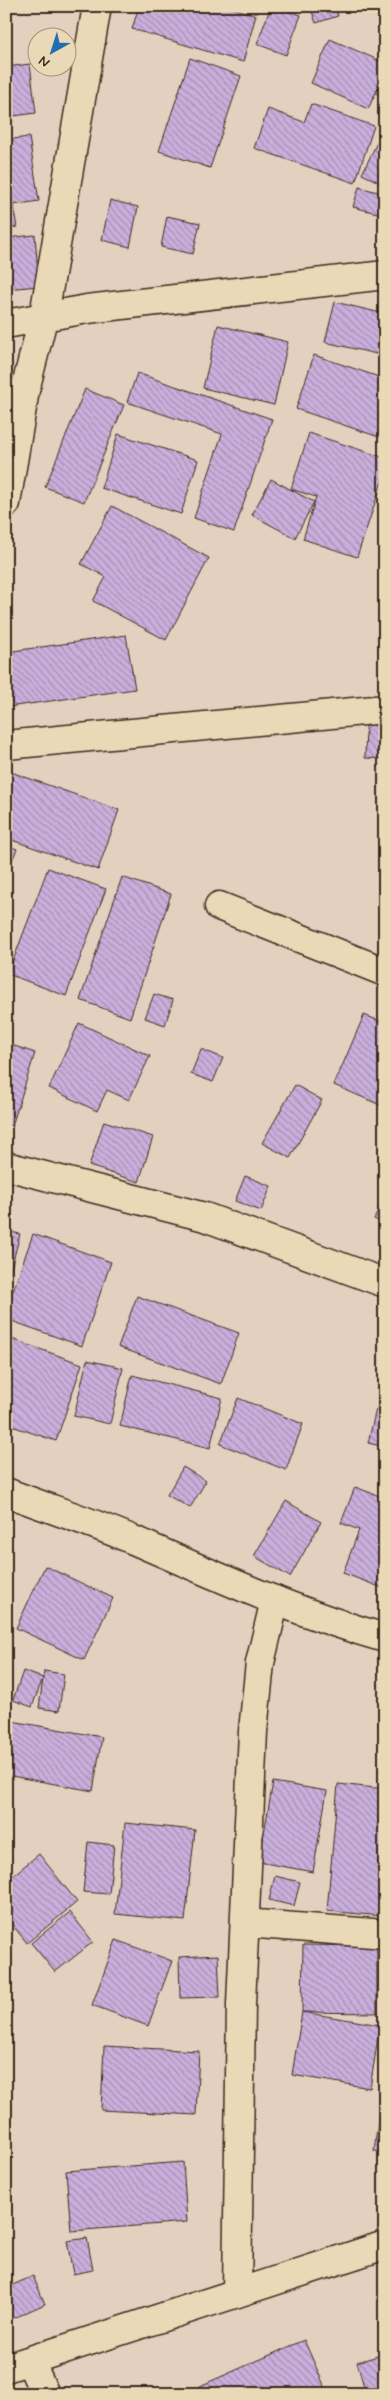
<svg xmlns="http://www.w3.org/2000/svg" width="391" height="2400" viewBox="0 0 391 2400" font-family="Mynerve,sans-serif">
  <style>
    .building { fill: url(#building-back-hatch); stroke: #3b2a1e }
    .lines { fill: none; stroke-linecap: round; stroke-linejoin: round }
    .minor-casing { stroke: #3b2a1e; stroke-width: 31 }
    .minor { stroke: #ebd8b6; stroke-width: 28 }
  </style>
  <defs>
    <pattern id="building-back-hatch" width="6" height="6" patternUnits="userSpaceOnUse" patternTransform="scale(1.25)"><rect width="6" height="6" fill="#caafdc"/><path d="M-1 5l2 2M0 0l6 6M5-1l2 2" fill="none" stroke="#a58fb2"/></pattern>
  </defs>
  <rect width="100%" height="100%" fill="#e4d0be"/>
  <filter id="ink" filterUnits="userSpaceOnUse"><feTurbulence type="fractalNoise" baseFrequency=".02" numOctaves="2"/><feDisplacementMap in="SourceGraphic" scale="10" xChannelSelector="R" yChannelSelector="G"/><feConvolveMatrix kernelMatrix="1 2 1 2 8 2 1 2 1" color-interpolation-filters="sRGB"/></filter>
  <g filter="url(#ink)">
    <!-- building -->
    <g class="building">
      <path d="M139,6H226L256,15L243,62L132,29Z"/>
      <path d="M271,6L301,15L286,55L257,44Z"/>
      <path d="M310,6H335L338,16L316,23Z"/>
      <path d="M330,39L385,63V73L368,109L311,83Z"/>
      <path d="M190,58L241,76L210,168L159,151Z"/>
      <path d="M30,64L36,113L6,117V67Z"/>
      <path d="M311,104L374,126L355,183L254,148L268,109L304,122Z"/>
      <path d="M382,132L385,133V185L362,174Z"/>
      <path d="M29,137L39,201L13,205L17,227L6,229V140Z"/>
      <path d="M359,187L385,194L381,214L353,207Z"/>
      <path d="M110,200L138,207L130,247L102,240Z"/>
      <path d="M167,216L200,223L193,254L161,247Z"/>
      <path d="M35,235L39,286L6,289V238Z"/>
      <path d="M335,302L385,314V356L325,342Z"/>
      <path d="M218,325L288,342L274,405L203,388Z"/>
      <path d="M314,355L385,379V439L296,409Z"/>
      <path d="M137,373L272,419L234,532L194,518L222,434L127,402Z"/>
      <path d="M85,389L124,405L84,502L45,487Z"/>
      <path d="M309,433L385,458V473L357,557L303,539L316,497L291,489Z"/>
      <path d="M118,434L198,460L181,514L101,488Z"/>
      <path d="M271,479L314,502L295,538L252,515Z"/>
      <path d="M112,506L209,558L166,640L93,601L106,577L81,564Z"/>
      <path d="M126,635L135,689L8,707L6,652Z"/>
      <path d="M366,723L385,724V759L365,758Z"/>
      <path d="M8,771L119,810L98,870L6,838Z"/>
      <path d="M6,845L17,849L6,874Z"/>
      <path d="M48,868L106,889L66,996L8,974Z"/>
      <path d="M122,877L171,894L130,1018L80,1000Z"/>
      <path d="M154,994L173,1000L165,1025L145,1018Z"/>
      <path d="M364,1015L385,1023V1107L334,1085Z"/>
      <path d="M79,1023L150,1056L129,1100L107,1090L97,1111L49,1088Z"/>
      <path d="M6,1043L35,1053L12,1126L6,1124Z"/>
      <path d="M201,1049L223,1058L213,1082L191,1074Z"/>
      <path d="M295,1085L322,1100L290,1158L262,1143Z"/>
      <path d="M104,1121L153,1137L139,1182L89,1166Z"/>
      <path d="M245,1176L271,1186L261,1211L235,1201Z"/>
      <path d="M385,1196V1224L374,1219Z"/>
      <path d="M6,1231L20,1234L6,1288Z"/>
      <path d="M33,1234L111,1262L82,1346L6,1319V1310Z"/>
      <path d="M137,1296L239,1333L221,1384L118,1347Z"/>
      <path d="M6,1337L82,1364L56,1441L6,1424Z"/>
      <path d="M87,1360L123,1368L110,1424L74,1416Z"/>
      <path d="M132,1375L222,1398L210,1448L120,1426Z"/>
      <path d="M385,1387V1408L381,1407Z"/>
      <path d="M238,1398L303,1424L286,1470L220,1444Z"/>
      <path d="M376,1409L385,1411V1447L368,1443Z"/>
      <path d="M183,1467L206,1481L190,1508L167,1495Z"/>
      <path d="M355,1487L385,1498V1589L343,1573L359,1530L341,1523Z"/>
      <path d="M286,1501L321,1522L290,1577L254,1556Z"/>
      <path d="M45,1566L113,1598L84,1660L16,1628Z"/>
      <path d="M23,1671L43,1678L32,1707L13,1700Z"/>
      <path d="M44,1671L64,1674L59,1711L39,1708Z"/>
      <path d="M6,1720L102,1737L93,1791L6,1775Z"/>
      <path d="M273,1782L327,1791L313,1872L259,1862Z"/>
      <path d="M338,1784L385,1789V1889L382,1916L327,1911Z"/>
      <path d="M125,1823L195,1830L185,1921L115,1914Z"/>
      <path d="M88,1842L114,1845L109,1894L83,1892Z"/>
      <path d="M39,1854L77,1902L27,1943L6,1917V1881Z"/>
      <path d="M275,1876L300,1882L294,1906L269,1900Z"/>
      <path d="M70,1912L93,1942L55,1972L31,1943Z"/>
      <path d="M116,1940L172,1961L148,2026L92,2005Z"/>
      <path d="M303,1945L377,1946V2013L302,2012Z"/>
      <path d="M218,1955L220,1997L180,1998L179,1957Z"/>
      <path d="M302,2012L380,2025L370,2088L292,2075Z"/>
      <path d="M104,2046L199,2051L196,2115L101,2110Z"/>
      <path d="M382,2089H385V2152L374,2151Z"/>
      <path d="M183,2162L187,2222L71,2231L66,2171Z"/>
      <path d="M87,2238L93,2270L73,2274L67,2241Z"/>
      <path d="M33,2276L45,2304L9,2320L6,2315V2288Z"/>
      <path d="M304,2340L328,2394H203L200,2386Z"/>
      <path d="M385,2354V2392L366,2394L357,2362Z"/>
    </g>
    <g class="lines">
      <!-- minor casing -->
      <g class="minor-casing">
        <g id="minor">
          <path d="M6,324L87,309L385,275"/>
          <path d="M6,503L25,390L44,315L97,6"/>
          <path d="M6,745L385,709"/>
          <path d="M219,906L385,972"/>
          <path d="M6,1166L205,1217L385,1283"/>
          <path d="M6,1492C50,1509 95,1523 138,1542C219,1577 299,1614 385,1638"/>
          <path d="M245,1923L385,1934"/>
          <path d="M237,2293L241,2004L253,1731L260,1663L275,1600"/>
          <path d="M30,2361L45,2394"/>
          <path d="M6,2368L385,2245"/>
        </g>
      </g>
      <!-- minor -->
      <use href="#minor" class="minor"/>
    </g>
  </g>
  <!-- margin -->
  <rect width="391" height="2400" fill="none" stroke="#ebd8b6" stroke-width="25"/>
  <rect x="12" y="12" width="366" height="2375" fill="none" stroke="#3b2a1e" stroke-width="2" filter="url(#ink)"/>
  <!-- north arrow -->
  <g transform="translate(52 52) rotate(219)"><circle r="24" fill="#ebd8b6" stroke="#a59279"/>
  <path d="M0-4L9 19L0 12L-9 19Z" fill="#1f6fb2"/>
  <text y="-8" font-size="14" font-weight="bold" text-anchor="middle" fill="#3b2a1e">N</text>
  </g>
</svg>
